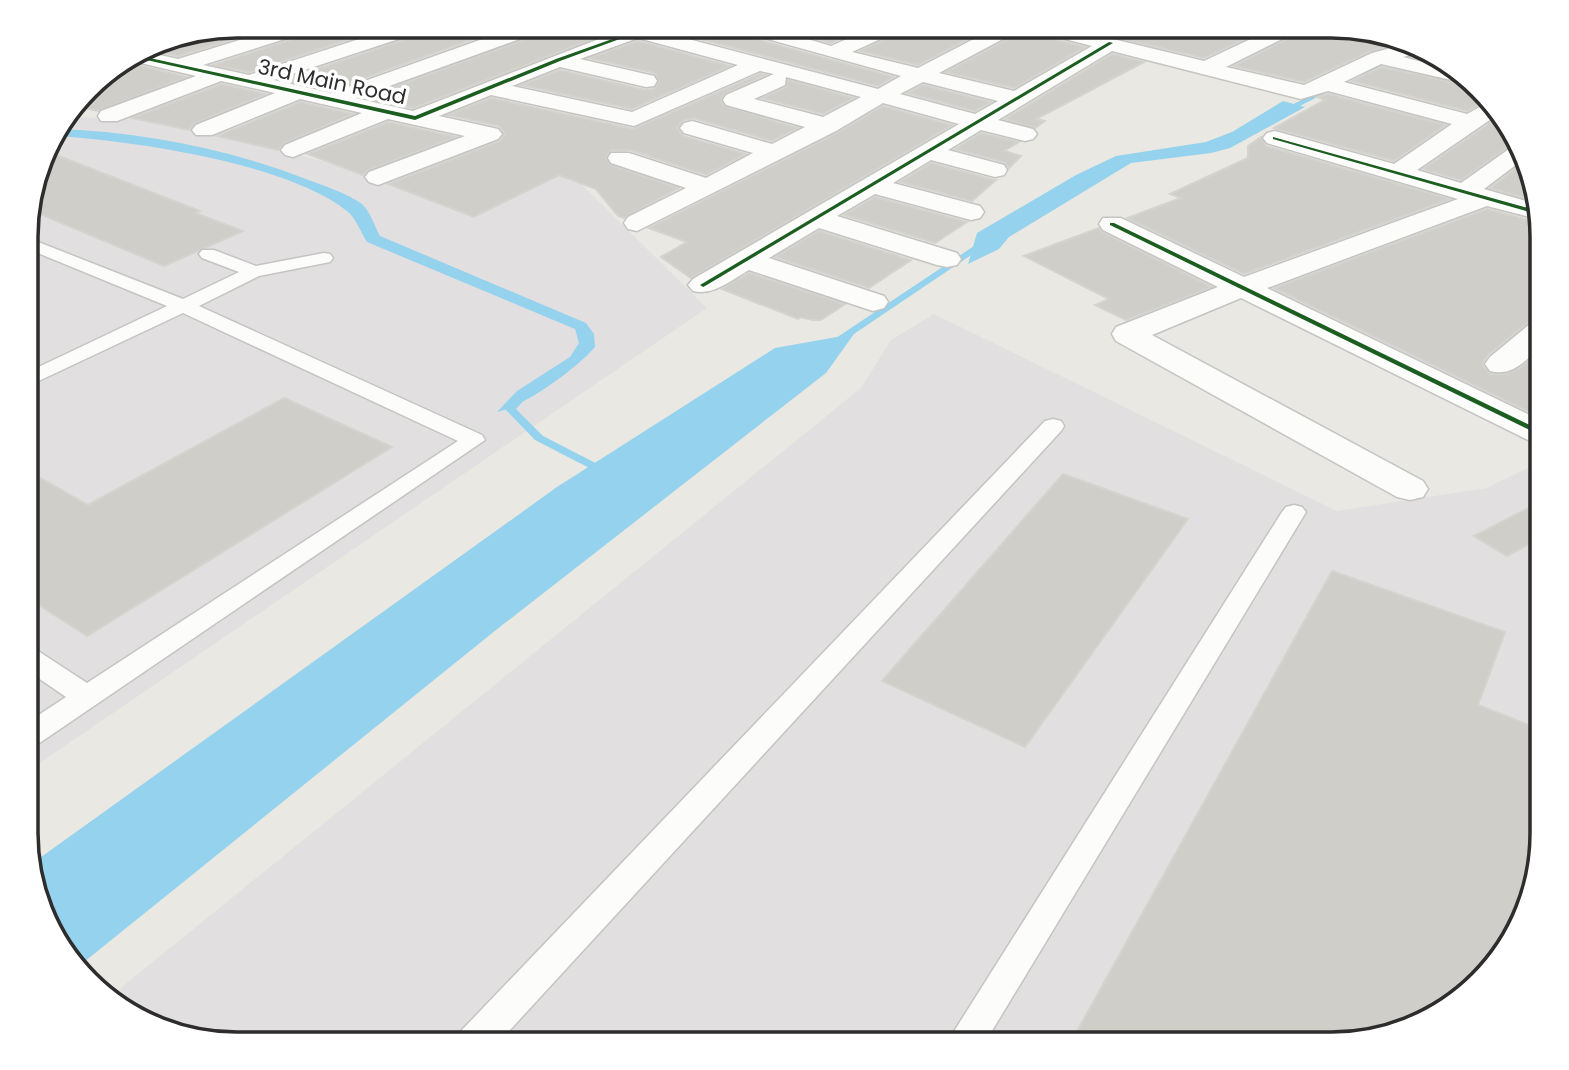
<svg xmlns="http://www.w3.org/2000/svg" width="1569" height="1070" viewBox="0 0 1569 1070" font-family="Poppins,sans-serif">
  <style>
    .industrial { fill: #e2dfe1 }
    .water { fill: #95d2ed }
    .lines { fill: none; stroke-linecap: round; stroke-linejoin: round }
    .stream { fill: #95d2ed; fill-rule: evenodd }
    .building { fill: #cfcec9; stroke: #d5d3ce; stroke-width: 2 }
    .service-casing { stroke: #c4c4c3; stroke-width: 3 }
    .minor-casing { stroke: #c4c4c3; stroke-width: 3 }
    .service { fill: #fcfcfb; fill-rule: evenodd }
    .minor { fill: #fcfcfb; fill-rule: evenodd }
    .cycleway-casing { stroke: #fff; stroke-width: 4 }
    .cycleway { fill: #1b5e20; fill-rule: evenodd }
    .labels { text-anchor: middle; stroke-width: 7; stroke-linejoin: round; paint-order: stroke }
    .far-street-label { font-size: 21px; fill: #2d2d2d; stroke: #fff }
    .rim { fill: none; stroke: #2d2d2d; stroke-width: 3.5 }
  </style>
  <rect width="100%" height="100%" fill="#eae8e2"/>
  <!-- industrial -->
  <g class="industrial">
    <path d="M576,113L605,116L629,125L650,141L572,175L707,308L28,771V210L48,143L68,117L136,119L251,144L327,162L422,198L519,158L498,134Z"/>
    <path d="M934,314L1337,511L1487,488L1542,461V846L1531,901L1499,961L1426,1022L1332,1044L224,1043L169,1032L107,999L861,388L891,340Z"/>
  </g>
  <!-- water -->
  <g class="water">
    <path d="M1283,101L1305,107L1230,148L1211,153L1131,163L1009,237L999,249L968,264L977,233L1076,175L1116,156L1206,142L1232,132Z"/>
    <path d="M59,129C144,132 234,150 314,182C330,188 348,194 362,204C370,211 375,227 380,236L586,323L594,334L595,347C576,369 525,406 497,412L517,391L570,357L579,343L575,329L367,242C361,233 356,218 347,211C288,163 129,140 54,136Z"/>
    <path d="M854,334L826,373L496,630L79,966L54,938L30,865L557,487L775,348Z"/>
  </g>
  <g class="lines">
    <!-- stream -->
    <g class="stream">
      <path d="M1421,49L1425,51L1395,59L1364,74L1359,73L1391,57Z"/>
      <path d="M1333,85L1336,87L1335,88L1286,113L1279,111Z"/>
      <path d="M983,240L987,243L986,245L836,346H828L827,344Z"/>
      <path d="M522,394L527,397L516,409L543,436L609,470L611,472L609,474H601L535,440L505,409L518,395Z"/>
    </g>
  </g>
  <!-- building -->
  <g class="building">
    <path d="M237,26H275L178,56L160,52L189,44L173,39Z"/>
    <path d="M317,26H390L249,72L213,65L314,32Z"/>
    <path d="M430,26H510L331,90L284,80L427,32Z"/>
    <path d="M549,26H603L611,32L413,108L365,97L546,32Z"/>
    <path d="M651,26H731L734,33L894,77L878,86Z"/>
    <path d="M775,26H868L831,43Z"/>
    <path d="M903,27H992L918,65L860,51L899,33Z"/>
    <path d="M1023,27H1029L1033,34L1085,47L1014,88L946,72L1019,33Z"/>
    <path d="M1072,27H1271L1204,58Z"/>
    <path d="M1303,27L1389,46L1371,51L1304,82L1234,66L1299,33Z"/>
    <path d="M638,41L730,66L632,109L521,85L560,70L645,90L654,89L659,82L655,73L589,58Z"/>
    <path d="M1112,54L1144,62L1036,119L1045,121L1035,128L1005,119Z"/>
    <path d="M137,65L187,77L98,111L77,106L98,79Z"/>
    <path d="M1381,67L1474,87L1486,101L1467,111L1352,81Z"/>
    <path d="M760,74L765,75L724,94L721,99L724,106L798,128L772,141L693,118L683,120L677,128L683,136L746,154L706,175L630,150H611L606,157L610,165L679,188L624,218L618,216L596,189L559,175L474,217L388,184L500,141L505,134L499,126L448,115L491,98L633,129Z"/>
    <path d="M788,80L854,98L823,114L762,98L786,87Z"/>
    <path d="M221,84L266,94L195,123L189,130L132,118Z"/>
    <path d="M923,85L991,102L975,111L907,93Z"/>
    <path d="M1328,94L1446,125L1394,161L1274,128L1325,100L1317,97Z"/>
    <path d="M300,102L353,114L284,143L278,150L217,136Z"/>
    <path d="M883,106L952,125L691,278L661,257L687,242L649,228L837,133Z"/>
    <path d="M1499,117L1518,140L1461,180L1423,169Z"/>
    <path d="M388,122L456,137L368,170L363,175L308,154Z"/>
    <path d="M981,133L1019,142L1004,151L1021,156L1009,168L1005,162L955,149Z"/>
    <path d="M1261,137L1266,146L1450,199L1244,274L1127,218L1181,198L1170,194L1248,158V146Z"/>
    <path d="M46,151L200,211L195,213L243,231L164,266L28,209Z"/>
    <path d="M1525,161L1536,201L1490,188Z"/>
    <path d="M931,163L994,180H996L972,201L900,182Z"/>
    <path d="M875,197L967,222L935,243L844,215Z"/>
    <path d="M1487,209L1542,224V311L1488,355L1482,364L1490,374H1506L1520,368L1542,348V418L1274,288Z"/>
    <path d="M1099,228L1102,232L1212,287L1126,320L1095,305L1109,299L1024,256Z"/>
    <path d="M819,231L911,260L869,288L775,257Z"/>
    <path d="M749,273L845,304L821,320H812L801,317L798,319L722,289Z"/>
    <path d="M284,398L392,447L87,636L28,598V471L88,505Z"/>
    <path d="M1063,474L1188,519L1025,747L882,681Z"/>
    <path d="M1542,501V537L1507,556L1474,536Z"/>
    <path d="M1332,571L1505,632L1478,705L1542,730V846L1531,901L1499,961L1426,1022L1332,1044H1070Z"/>
  </g>
  <g class="lines">
    <!-- service casing -->
    <g class="service-casing">
      <g id="service">
        <path d="M28,238L183,299L239,272L202,258L199,254L202,250H214L256,266L324,253L330,254L333,258L330,262L259,276L199,306L482,435L485,440L38,744L28,747V722L66,697L28,671V649L38,651L87,683L458,441L183,313L28,386V372L167,306L28,249Z"/>
        <path d="M1053,419L1061,421L1064,426L1061,431L498,1043H456L461,1031L1045,421Z"/>
        <path d="M1294,505L1302,507L1306,512L984,1044H946L1282,512L1286,507Z"/>
      </g>
    </g>
    <!-- minor casing -->
    <g class="minor-casing">
      <g id="minor">
        <path d="M285,26H315L313,30L203,65L249,75L399,26H428L426,30L274,80L331,93L519,26H547L545,30L356,98L413,111L617,32L606,26H639L878,89L901,76L735,30L733,26H764L831,46L876,26L900,27L898,31L852,52L918,68L997,27H1020L1018,31L939,73L1014,91L1092,46L1034,31L1032,27H1063L1204,61L1276,27H1300L1298,31L1226,67L1304,85L1372,53L1410,43L1425,51L1403,57L1462,72L1473,85L1381,64L1344,82L1467,114L1487,103L1497,115L1417,170L1461,183L1519,142L1525,158L1484,189L1537,204L1541,220L1487,206L1267,288L1542,421V444L1530,441L1241,298L1152,335L1423,481L1428,489L1423,497L1410,500L1397,497L1116,341L1112,334L1116,327L1218,287L1103,230L1099,224L1103,218H1121L1244,277L1458,199L1267,143L1263,138L1267,133L1275,131L1394,164L1452,124L1328,91L1301,99L1112,51L998,120L1033,129L1037,134L1033,139L1025,141L981,130L948,150L1004,165L1007,170L1004,175L995,177L931,160L893,183L980,206L984,212L980,218L971,220L875,194L837,216L957,253L961,259L957,265L947,267L937,265L819,228L769,258L884,296L888,302L884,308L873,311L749,270C731,280 714,296 693,291L688,285L693,279L959,124L883,103L836,131L637,231L628,229L624,223L628,217L686,188L611,163L608,158L611,153H629L706,178L753,153L684,133L680,128L684,123L692,121L772,144L805,127L726,105L723,100L726,95L774,74L760,71L634,126L491,95L439,116L498,129L502,134L498,139L378,185L369,182L365,177L369,172L465,136L388,119L293,157L285,155L281,150L285,145L362,113L300,99L212,135H196L192,130L196,125L275,93L221,81L117,121H101L98,116L101,111L196,76L128,60L142,51L178,59ZM638,38L738,65L632,112L512,86L560,67L646,87L654,86L657,81L654,76L580,59ZM786,77L861,97L823,117L754,99L785,85ZM923,82L998,101L975,114L900,94Z"/>
        <path d="M1542,321V345C1526,360 1513,377 1490,371L1485,364L1490,357L1531,323Z"/>
      </g>
    </g>
    <!-- service -->
    <use href="#service" class="service"/>
    <!-- minor -->
    <use href="#minor" class="minor"/>
    <!-- cycleway casing -->
    <g class="cycleway-casing">
      <g id="cycleway">
        <path d="M632,32L636,33L560,61L415,120L133,57L136,55L415,116L556,59Z"/>
        <path d="M1109,42L1113,43L705,286L703,287L700,285Z"/>
        <path d="M1273,137L1539,211L1540,215L1273,139Z"/>
        <path d="M1110,223H1114L1542,431V436L1110,225Z"/>
      </g>
    </g>
    <!-- cycleway -->
    <use href="#cycleway" class="cycleway"/>
  </g>
  <g class="labels">
    <!-- far-street labels -->
    <g class="far-street-label">
      <text transform="translate(332 82) rotate(12)" y="7">3rd Main Road</text>
    </g>
  </g>
  <!-- crop -->
  <path d="M0 0H1569V1070H0ZM237 38H1331A199 199 0 0 1 1530 237V833A199 199 0 0 1 1331 1032H237A199 199 0 0 1 38 833V237A199 199 0 0 1 237 38Z" fill="#fff" fill-rule="evenodd"/>
  <path class="rim" d="M237 38H1331A199 199 0 0 1 1530 237V833A199 199 0 0 1 1331 1032H237A199 199 0 0 1 38 833V237A199 199 0 0 1 237 38Z"/>
</svg>
